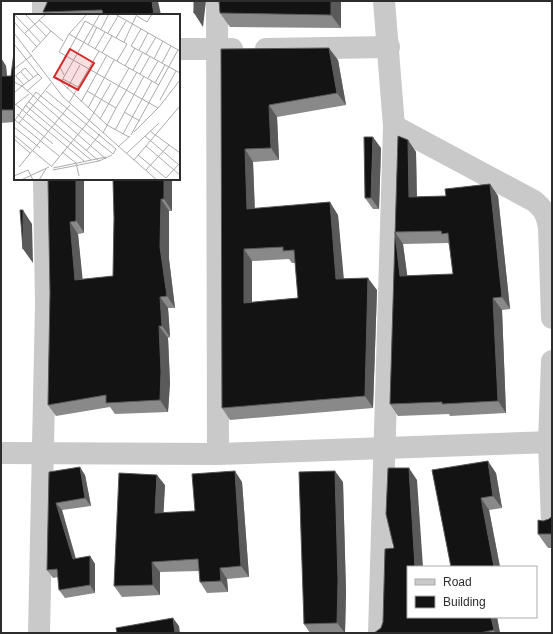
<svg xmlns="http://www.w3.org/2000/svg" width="553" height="634" viewBox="0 0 553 634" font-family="Arial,sans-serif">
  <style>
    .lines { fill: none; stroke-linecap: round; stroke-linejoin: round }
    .minor { stroke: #c9c9c9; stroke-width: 22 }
    .wall { fill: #898989; fill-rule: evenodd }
    .shaded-wall { fill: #5a5a5a }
    .building { fill: #131313; stroke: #5a5a5a; fill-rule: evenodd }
    .inset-road { fill: none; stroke: #ababab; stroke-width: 1 }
    .view { fill: #d62828; fill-opacity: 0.15; stroke: #d62828; stroke-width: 2 }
    .inset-edge { fill: none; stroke: #2c2c2c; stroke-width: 2 }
  </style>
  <rect width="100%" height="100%" fill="#fff"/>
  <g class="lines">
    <!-- minor -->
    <g class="minor">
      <path d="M217,1L218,454"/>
      <path d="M43,15V1"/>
      <path d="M179,49H232"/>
      <path d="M266,49L389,47"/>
      <path d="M394,126L534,201C544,209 547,215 549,228L552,318"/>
      <path d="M552,361L549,442L552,522"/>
      <path d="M1,453L218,454L552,442"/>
      <path d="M39,633L46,305L44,179"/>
      <path d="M379,633L394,126L384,1"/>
    </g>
  </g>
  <!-- wall -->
  <g class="wall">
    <path d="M341,1V28L230,27L220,13Z"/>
    <path d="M47,3L161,15H45L43,12Z"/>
    <path d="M221,49L338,60L346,105L277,117L279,160L253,162L255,208L338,215L343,279L377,290L373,408L230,420L222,408ZM289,259L292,263H295L298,298L252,302V261Z"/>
    <path d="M15,52V122L1,123V58L6,66L7,76H11Z"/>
    <path d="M398,136L408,140L416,152L417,197L446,196L490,184L498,196L510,309L502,310L506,413L450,416L449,414L398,416L390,404ZM448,243L449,245L453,274L407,276L403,244Z"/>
    <path d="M381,148L379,209H373L365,198Z"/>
    <path d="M48,179L84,233L78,234L82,280L113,276L114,218L113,179H172V211H169V259L175,308H168L170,337L168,338L170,383L168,412L115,414L110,407L56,416L48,405L50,293Z"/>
    <path d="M432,470L496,473L502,508L489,510L500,567H451Z"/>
    <path d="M49,472L85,475L91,506L62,510L76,559L90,556L95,564V593L65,598L59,590L58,577L53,578L47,570Z"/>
    <path d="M417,480L408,617H497L500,633H374L381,628L383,622L394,548Z"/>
    <path d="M242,482L249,577L227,579L228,592L207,593L200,582L199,571L160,572V595L122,597L114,586L165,485L163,513L195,511Z"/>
    <path d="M343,482L346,592L345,633H310L304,624Z"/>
    <path d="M552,516V548H548L538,534L543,521L549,519Z"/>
  </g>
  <!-- shaded-wall -->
  <g class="shaded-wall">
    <path d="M152,1H158L161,15H154Z"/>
    <path d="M195,1H206L203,27L194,13Z"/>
    <path d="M331,1H341V28L331,15Z"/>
    <path d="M329,48L338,60L346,105L337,93Z"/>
    <path d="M1,58L6,66L8,88L1,78Z"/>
    <path d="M269,105L277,117L279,160L271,148Z"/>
    <path d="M373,137L381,148L379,209L371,198Z"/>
    <path d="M408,140L416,152L417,209L409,197Z"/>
    <path d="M245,149L253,162L255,221L247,209Z"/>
    <path d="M76,179H84V233L76,221Z"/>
    <path d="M164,179H172V211L164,199Z"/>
    <path d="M490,184L498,196L510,309L502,297Z"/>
    <path d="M161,199L169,211V259L175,308L167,296L160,247Z"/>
    <path d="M330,202L338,215L345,291L336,279Z"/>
    <path d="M23,210L32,224L33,263L23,249Z"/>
    <path d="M70,222L78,234L84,292L75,280Z"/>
    <path d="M395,232L403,244L409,288L400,276Z"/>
    <path d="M244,249L252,261V315L244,303Z"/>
    <path d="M368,278L377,290L373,408L365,396Z"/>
    <path d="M160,297L168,308L170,337L162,326Z"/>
    <path d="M493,298L502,310L506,413L498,401Z"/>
    <path d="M159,326L168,338L170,383L168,412L160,400Z"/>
    <path d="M488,461L496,473L502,508L493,496Z"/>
    <path d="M80,467L85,475L91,506L85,498Z"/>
    <path d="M409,468L417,480L423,567H415Z"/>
    <path d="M235,471L242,482L249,577L241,566Z"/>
    <path d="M335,471L343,482L346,592L345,633L337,623Z"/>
    <path d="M157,475L165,485L163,524L155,513Z"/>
    <path d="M481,498L489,510L500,567H494Z"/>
    <path d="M56,503L62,510L78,567L73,559Z"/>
    <path d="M90,556L95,564V593L90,585Z"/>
    <path d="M152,562L160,572V595L153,585Z"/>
    <path d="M220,568L227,579L228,592L221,581Z"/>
    <path d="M491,617H497L500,633H495L494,630Z"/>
    <path d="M173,618L179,626L180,633H175Z"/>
  </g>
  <!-- building -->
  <g class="building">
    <path d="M47,1H152L154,15H103L102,10L43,12L47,3Z"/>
    <path d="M194,1H195L194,13Z"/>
    <path d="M219,1H331V15L220,13Z"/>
    <path d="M329,48L337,93L269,105L271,148L245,149L247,209L330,202L336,279L368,278L365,396L222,408L221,49ZM283,247V251L294,250L298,298L244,303V249Z"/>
    <path d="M14,52H15V110H1V76H11Z"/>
    <path d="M398,136L408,140L409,197L446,196L445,189L490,184L502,297L493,298L498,401L442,404V402L390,404ZM441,231L442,234L448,233L453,274L400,276L395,232Z"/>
    <path d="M364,137H373L371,198H365Z"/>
    <path d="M48,179H76V221L70,222L75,280L113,276L114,218L113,179H164V199H161L160,247L167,296L160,297L162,326H159L161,371L160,400L106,403V395L48,405L50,293Z"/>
    <path d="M20,210H23V249Z"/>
    <path d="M488,461L493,496L481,498L494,567H451L432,470Z"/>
    <path d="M80,467L85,498L56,503L73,559L90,556V585L59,590L57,569L47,570L49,472Z"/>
    <path d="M388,468H409L415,567H408V617H491L494,630L480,633H374L381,628L383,622L385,549L394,548L386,514Z"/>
    <path d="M235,471L241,566L220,568L221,581L200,582L198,559L152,562L153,585L114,586L119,473L157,475L155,513L195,511L192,474Z"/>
    <path d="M335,471L338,581L337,623L304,624L299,472Z"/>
    <path d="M552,516V534H538V520L543,521L549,519Z"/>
    <path d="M173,618L175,633H117L116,628Z"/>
  </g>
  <!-- overview -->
  <g transform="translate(14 14)">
    <rect width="166" height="166" fill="#fff"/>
    <path class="inset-road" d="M0,0L26,28M11,0L32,22M86,0L47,68L93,111L115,123M101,0L166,37M123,2L133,8L138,0M25,6L37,17M0,8L23,33M87,15L95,0M127,15L117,32L166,59M0,19L49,83L120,146M11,19L32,0M94,19L104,2M55,20L73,0M102,24L112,7M110,28L123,0M0,30L24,60M74,31L83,13M81,35L91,18M125,36L134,19M18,38L37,17L49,27M88,39L98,22M132,40L142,23M140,45L149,27M148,49L157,32M111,52L121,34M0,55L18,41M119,56L129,38M7,58L15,67M126,60L136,42M50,61L46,53L71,7L113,30L103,47M2,62L10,71M0,63L11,54L19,63M134,64L144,47M49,65L64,73M0,68L8,72L24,60L28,64M141,69L151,51M53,75L66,51M13,77L28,64M73,77L102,94L89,119M0,79L8,72L92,145M146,86L162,57M14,87L85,147M67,88L93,41M0,89L70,147M55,89L85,37M1,91L15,80M11,91L77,146M74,94L100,46M102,94L123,58M144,94L45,38L55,20L145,71M110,98L126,107M3,100L39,130M86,105L115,54M1,106L22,78L99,140L102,135L32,77M1,106L45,142M5,109L37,69M0,113L26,134M101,116L130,62M136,117L166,139M120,118L145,93L166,66M109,120L138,67M0,121L37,152M117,121L164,36M131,122L165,151M0,125L16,139M132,132L166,161M104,133L116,122M72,137L86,120M48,138L62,149L65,162M113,139L145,109M124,141L152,164L166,149M119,145L143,166M120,146L166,92M5,153L56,91M37,153L75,107L97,69M39,154L92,143M39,156L85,147L98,141M132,156L155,131M0,162L14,156L19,166M7,166L35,153M25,166L32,155"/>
    <path class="view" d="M56,35L80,49L64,76L40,63Z"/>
    <rect width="166" height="166" class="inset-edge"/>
  </g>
  <!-- border -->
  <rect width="553" height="634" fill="none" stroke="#2c2c2c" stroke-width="4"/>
  <!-- legend -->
  <rect x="407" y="566" width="130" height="52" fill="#ffffff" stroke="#ababab"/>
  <rect x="415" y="579" width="20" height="6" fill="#c9c9c9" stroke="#ababab"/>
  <text x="443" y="586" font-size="12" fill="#2c2c2c">Road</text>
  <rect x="415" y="596" width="20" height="12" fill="#131313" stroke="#ababab"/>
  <text x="443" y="606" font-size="12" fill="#2c2c2c">Building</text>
</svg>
